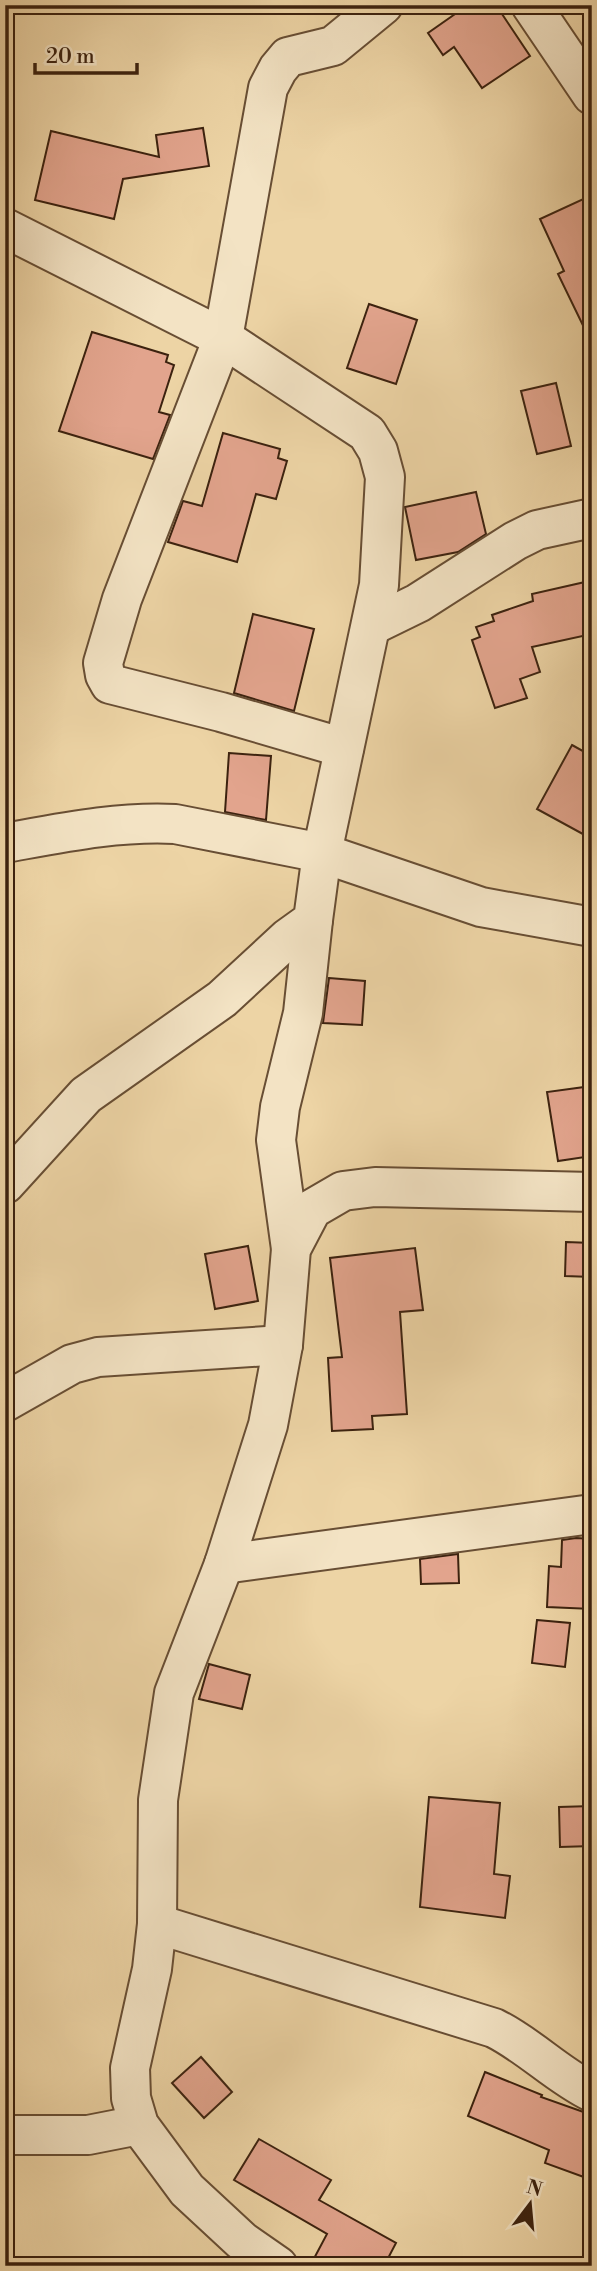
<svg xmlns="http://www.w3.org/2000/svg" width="597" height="2271" viewBox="0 0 597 2271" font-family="'Libre Bodoni',serif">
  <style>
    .building { fill: #e2a48d; stroke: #3c220f; stroke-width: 2 }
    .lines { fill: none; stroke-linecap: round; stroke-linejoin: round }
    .street-casing { stroke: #684e34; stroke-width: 42 }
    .street { stroke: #f3e3c4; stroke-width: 38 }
  </style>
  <rect width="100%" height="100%" fill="#edd4a5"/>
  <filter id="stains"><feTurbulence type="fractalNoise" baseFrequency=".00286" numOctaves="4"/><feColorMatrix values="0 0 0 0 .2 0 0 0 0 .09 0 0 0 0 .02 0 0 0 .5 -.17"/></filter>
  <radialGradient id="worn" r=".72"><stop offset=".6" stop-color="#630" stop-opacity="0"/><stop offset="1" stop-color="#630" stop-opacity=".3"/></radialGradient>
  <!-- building -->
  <g class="building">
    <path d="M468,5H496L530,56L482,88L454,47L443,55L428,33Z"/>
    <path d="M203,128L209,166L123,179L114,219L35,200L51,131L159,157L156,135Z"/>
    <path d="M592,195V344L558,274L564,271L540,219Z"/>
    <path d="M369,304L417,320L396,384L347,368Z"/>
    <path d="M92,332L168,355L166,362L174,365L159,412L170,415L153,459L59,431Z"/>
    <path d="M556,383L571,446L537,454L521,391Z"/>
    <path d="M223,433L280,449L278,458L287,461L276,499L256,494L237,562L168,542L183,501L202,506Z"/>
    <path d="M476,492L486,534L458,552L416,560L405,507Z"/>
    <path d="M585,582L592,608V634L532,647L540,672L520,679L527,698L495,708L472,640L480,637L476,627L494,621L492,615L533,601L532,594Z"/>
    <path d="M253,614L314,629L294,711L234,693Z"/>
    <path d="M572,745L592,756V839L537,809Z"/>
    <path d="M229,753L271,756L266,820L225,812Z"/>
    <path d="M329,978L365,981L362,1025L323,1023Z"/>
    <path d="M592,1086V1156L558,1161L547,1092Z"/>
    <path d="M566,1242L592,1243V1277L565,1276Z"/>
    <path d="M248,1246L258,1301L215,1309L205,1254Z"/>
    <path d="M415,1248L423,1310L400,1312L407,1414L372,1416L373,1429L332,1431L328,1358L342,1357L330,1258Z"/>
    <path d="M576,1538L592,1539V1609L547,1607L549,1566L561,1567L562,1540Z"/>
    <path d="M458,1554L459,1583L421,1584L420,1559Z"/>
    <path d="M537,1620L570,1623L565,1667L532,1663Z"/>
    <path d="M209,1664L250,1675L242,1709L199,1699Z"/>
    <path d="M429,1797L500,1803L494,1874L510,1876L505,1918L420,1907Z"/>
    <path d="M592,1806V1846L560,1847L559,1807Z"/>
    <path d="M201,2057L232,2092L204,2118L172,2083Z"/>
    <path d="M485,2072L542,2095L541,2097L592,2115V2180L545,2163L549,2150L468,2116Z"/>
    <path d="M259,2139L331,2180L319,2200L396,2243L384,2266H310L327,2234L234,2180Z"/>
  </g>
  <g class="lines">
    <!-- street casing -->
    <g class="street-casing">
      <g id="street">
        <path d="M531,5L592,95"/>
        <path d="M5,228L223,338L367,433L378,451L385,477L379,585L322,853L313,920L288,938L222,999L86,1095L5,1184"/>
        <path d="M371,626L418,603L515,541L537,530L592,518"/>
        <path d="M344,748L221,712L110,684L105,675L103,663L122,599L223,338L268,88L278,69L288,57L333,46L383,5"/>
        <path d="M5,843C61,833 118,821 175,824L322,853L481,907L592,927"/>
        <path d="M291,1249L276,1140L280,1107L303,1013L313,920"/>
        <path d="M5,1402L72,1364L98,1357L283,1345"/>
        <path d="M224,1564L592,1514"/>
        <path d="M157,1924L494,2028C529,2045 557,2075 592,2092"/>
        <path d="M5,2135H88L139,2125"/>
        <path d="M278,2266L242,2241L187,2190L139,2125L131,2098L130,2068L152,1969L157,1924L158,1800L174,1693L224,1564L268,1425L283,1345L291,1249L312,1209L343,1191L375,1187L592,1192"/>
      </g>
    </g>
    <!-- street -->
    <use href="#street" class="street"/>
  </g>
  <!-- margin -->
  <rect width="597" height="2271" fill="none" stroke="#edd4a5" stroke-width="28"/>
  <rect x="7" y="7" width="583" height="2257" fill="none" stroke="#3c220f" stroke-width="3.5"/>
  <rect x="14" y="14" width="569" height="2243" fill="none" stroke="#3c220f" stroke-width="2"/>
  <!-- north arrow -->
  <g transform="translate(530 2204) rotate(16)" stroke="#f3e3c4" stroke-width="5" paint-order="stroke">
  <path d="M0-5L12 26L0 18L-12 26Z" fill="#3c220f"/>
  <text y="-10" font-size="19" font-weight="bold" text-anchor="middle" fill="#3c220f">N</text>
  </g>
  <!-- scale -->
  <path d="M35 63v10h102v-10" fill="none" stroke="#3c220f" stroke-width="3.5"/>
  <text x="46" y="63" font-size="21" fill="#3c220f" stroke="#f3e3c4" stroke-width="5" paint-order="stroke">20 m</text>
  <rect width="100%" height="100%" filter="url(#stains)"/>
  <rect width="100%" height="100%" fill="url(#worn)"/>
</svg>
